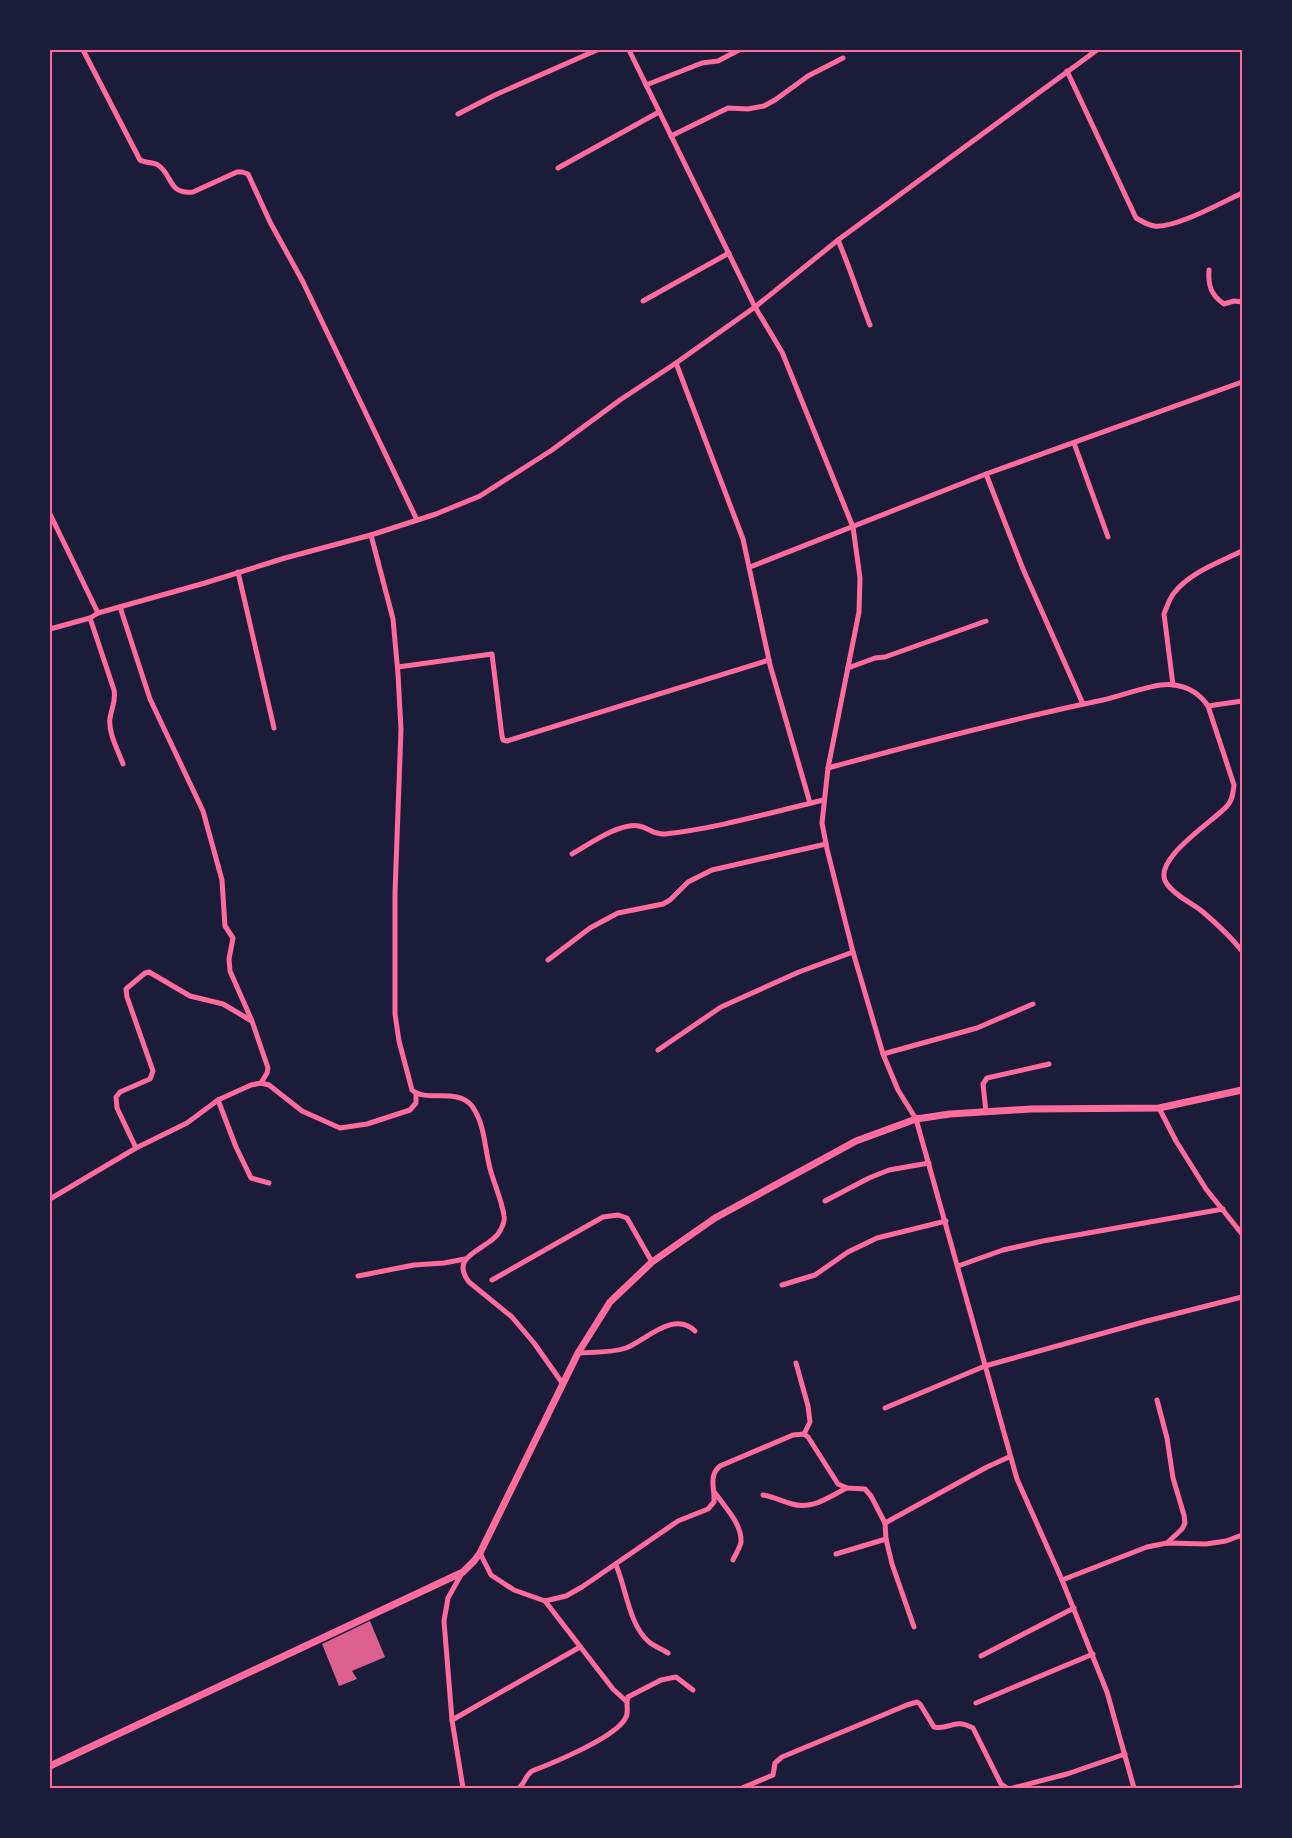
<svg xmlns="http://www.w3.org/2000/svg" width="1292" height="1838" viewBox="0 0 1292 1838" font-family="Raleway,sans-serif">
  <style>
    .building { fill: #dd5f8e }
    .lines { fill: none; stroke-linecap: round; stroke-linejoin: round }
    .minor { stroke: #ff6b9d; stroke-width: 5 }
    .tertiary { stroke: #ff6b9d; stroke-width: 7 }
    .neatline { fill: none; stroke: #ff6b9d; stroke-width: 2 }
  </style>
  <rect width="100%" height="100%" fill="#1b1b3a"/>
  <!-- building -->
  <path class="building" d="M370,1621L385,1657L352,1671L357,1679L339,1686L322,1644Z"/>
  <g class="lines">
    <!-- minor -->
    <g class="minor">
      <path d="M83,50L140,160C145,163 153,162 158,165C173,175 168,195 193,192L237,172H242L248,174L270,222L303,282L417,520"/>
      <path d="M629,50L755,307L782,352L853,527L860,578L859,612L828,768L822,823L827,849L853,952L883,1054L898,1090L916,1119L1017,1479L1062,1580L1107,1692L1134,1788"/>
      <path d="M1067,71L1136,218C1141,221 1148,225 1154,226C1174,229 1223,202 1242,193"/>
      <path d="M646,85L702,63L718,61L739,50"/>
      <path d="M458,114L495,95L597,50"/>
      <path d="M671,136L728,108L748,109L764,106L775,100L808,76L843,58"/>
      <path d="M558,168L659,112"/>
      <path d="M838,240C850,268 859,297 870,325"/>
      <path d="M1209,270C1208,286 1211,295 1224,304L1234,301L1242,302"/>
      <path d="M643,301L729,253"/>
      <path d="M676,363L743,539L770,665L810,803"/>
      <path d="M1074,443L1108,537"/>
      <path d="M986,474L1023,569L1083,704"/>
      <path d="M50,514L98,613"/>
      <path d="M371,535L393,619L398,674L401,729L395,893V1014L399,1041L412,1090C426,1103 457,1087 472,1106C486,1126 484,1149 491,1172C495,1186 502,1201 504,1216C505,1220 503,1225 501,1229C492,1250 447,1253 469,1282L512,1317L534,1343L563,1384"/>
      <path d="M750,567L986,474L1242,382"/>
      <path d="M238,572L274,728"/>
      <path d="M120,607L150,699L203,811L222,880L225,926L233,938L229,959L230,971L252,1021L268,1068L267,1073L261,1083"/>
      <path d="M90,618L114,690C116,702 112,706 110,718C108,733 118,750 123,764"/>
      <path d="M50,629L90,618L98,613L205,583L285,558L371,535L436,514L480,496L552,450L620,400L676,363L755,307L838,240L1097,50"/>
      <path d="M398,667L492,654L502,736L503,740L507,741L769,660"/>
      <path d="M848,668L875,658L885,657L986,621"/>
      <path d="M1173,685L1164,614C1167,607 1169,599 1174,593C1190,572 1220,562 1242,551"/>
      <path d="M1208,706L1242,701"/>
      <path d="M828,768C920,743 1011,719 1103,700C1122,696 1156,682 1174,685C1189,687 1200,694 1208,706L1234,785C1233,792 1233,800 1227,806C1214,821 1149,861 1167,884C1175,896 1192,903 1203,912C1217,924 1231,937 1242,951"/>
      <path d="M572,854C588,845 620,822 639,826C649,828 654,835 665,834C719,828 772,812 824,800"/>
      <path d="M548,960L590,928L618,913L663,904L670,900L688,882L712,870L826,844"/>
      <path d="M658,1050L721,1007L799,972L853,952"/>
      <path d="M883,1054L977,1028L1033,1004"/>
      <path d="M218,1100L236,1147L251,1178L269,1183"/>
      <path d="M1159,1108L1176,1141L1206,1189L1242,1234"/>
      <path d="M986,1112L983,1084L987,1078L1049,1064"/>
      <path d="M136,1148L117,1108L116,1097L120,1092L150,1079L153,1071L127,997L126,989L145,973L149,972L190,996L223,1004L250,1020"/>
      <path d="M50,1199L136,1148L187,1123L218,1100L251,1085L261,1083L269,1085L302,1111L340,1128L367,1124L410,1110L416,1103V1093"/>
      <path d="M825,1201L869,1178L889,1170L929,1163"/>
      <path d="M958,1266L1003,1250L1043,1241L1223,1209"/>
      <path d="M358,1276L414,1265L444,1263L465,1259"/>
      <path d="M492,1280L603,1217L618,1215L627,1218L652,1262"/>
      <path d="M782,1285L815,1275L848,1252L877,1238L946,1221"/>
      <path d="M578,1353C594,1352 611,1353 626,1348C646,1340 674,1310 695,1331"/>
      <path d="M796,1363L808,1406L810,1422L804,1434"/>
      <path d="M1157,1400L1167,1438L1173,1478L1184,1515L1185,1523L1182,1529L1167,1543"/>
      <path d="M885,1408L985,1366L1147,1321L1242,1297"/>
      <path d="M715,1493C725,1507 742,1524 741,1542C740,1548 735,1555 733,1560"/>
      <path d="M763,1495C774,1497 782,1501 792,1504C813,1510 828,1497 847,1488"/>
      <path d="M885,1523L987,1467L1009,1457"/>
      <path d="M480,1553L491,1575L514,1590L545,1601L566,1596L582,1587L678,1521L708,1509L714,1502C715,1489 708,1476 720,1466L793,1435L804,1434L808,1437L838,1484L847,1488L865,1489L871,1496L885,1523L886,1539L892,1564L914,1627"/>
      <path d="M836,1554L886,1539"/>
      <path d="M616,1565C626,1588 629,1624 648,1641C653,1646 662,1649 668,1653"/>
      <path d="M462,1573L448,1598L444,1621L452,1720L463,1788"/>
      <path d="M1062,1580L1147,1547L1167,1543L1206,1544L1226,1541L1242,1535"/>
      <path d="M545,1601L613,1689L626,1701"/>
      <path d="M981,1656L1074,1608"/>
      <path d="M976,1703L1093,1654"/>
      <path d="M452,1720L580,1647"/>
      <path d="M519,1788C525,1783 525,1776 532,1771C553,1763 614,1738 625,1719C630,1712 625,1705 628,1697L661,1680L676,1677L693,1690"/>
      <path d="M742,1788L773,1775L775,1763L782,1757L907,1705L917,1702L920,1704L934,1727C950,1731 953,1717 973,1728L1001,1784L1007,1788"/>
      <path d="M1013,1788L1067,1774L1125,1754"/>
      <path d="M1235,1788L1242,1787"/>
    </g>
    <!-- tertiary -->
    <path class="tertiary" d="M50,1766L463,1572L474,1561L480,1553L578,1353L610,1302L652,1262L715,1218L856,1141L916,1119L950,1114L1031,1109L1159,1108L1242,1090"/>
  </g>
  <!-- border -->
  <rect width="1292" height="1838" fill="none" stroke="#1b1b3a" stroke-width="102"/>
  <rect x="51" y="51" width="1190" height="1736" class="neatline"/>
</svg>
